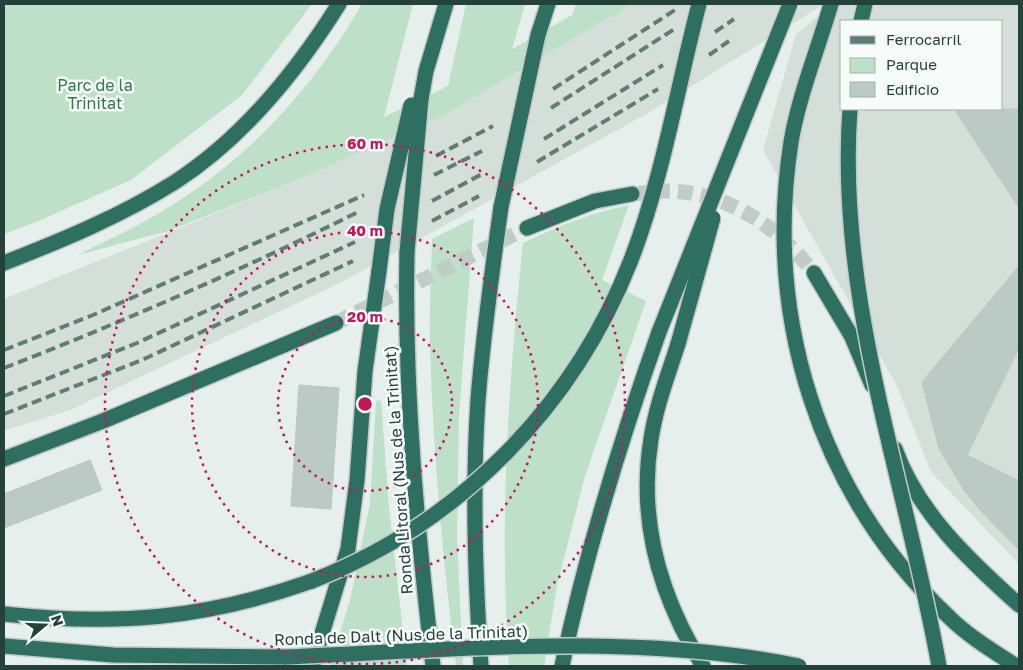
<svg xmlns="http://www.w3.org/2000/svg" width="1023" height="670" viewBox="0 0 1023 670" font-family="'Golos Text',sans-serif">
  <style>
    .built { fill: #d4dfda; fill-rule: evenodd }
    .green { fill: #bfe0c8 }
    .building { fill: #bbcac4; stroke: #b8c9c2 }
    .lines { fill: none; stroke-linecap: round; stroke-linejoin: round }
    .highway-tunnel { stroke: #bfccc8; stroke-width: 15; stroke-dasharray: 15 8; stroke-linecap: butt }
    .highway-casing { stroke: #c2cac8; stroke-width: 18 }
    .highway { stroke: #2f6f62; stroke-width: 15 }
    .rail { stroke: #5f7d75; stroke-width: 4; stroke-dasharray: 10 5; stroke-linecap: butt }
    .highway-bridge-casing { stroke: #c2cac8; stroke-width: 18; stroke-linecap: butt }
    .highway-bridge { stroke: #2f6f62; stroke-width: 15 }
    .ring { fill: none; stroke: #c2185b; stroke-width: 2.5; stroke-dasharray: 2.5 5 }
    .labels { text-anchor: middle; stroke-width: 5; stroke-linejoin: round; paint-order: stroke }
    .park-label { font-size: 16px; fill: #2d7a4b; stroke: #f7fbf9 }
    .street-label { font-size: 16px; fill: #24423a; stroke: #f7fbf9 }
    .centre { fill: #c2185b; stroke: #f7fbf9; stroke-width: 2.5 }
    .ring-label { font-size: 15px; text-anchor: middle; font-weight: bold; fill: #c2185b; stroke: #f7fbf9; stroke-width: 5; stroke-linejoin: round; paint-order: stroke }
  </style>
  <rect width="100%" height="100%" fill="#e6efeb"/>
  <!-- built -->
  <g class="built">
    <path d="M632,4H824L648,113L340,283L70,410L4,431V299L292,182L443,116Z"/>
    <path d="M833,4H1019V564L931,472L897,386L763,150L796,34ZM842,21H1002V109H842Z"/>
  </g>
  <!-- green -->
  <g class="green">
    <path d="M4,4H312L242,95L131,180L36,222L4,234Z"/>
    <path d="M362,4H413L384,117L448,86L466,4H525L512,49L572,15L576,4H632L443,116L292,182L168,231L78,255C105,241 133,229 159,213C247,161 311,91 362,4Z"/>
    <path d="M629,205L602,280L646,301L585,476L557,586L544,666H509C499,524 508,384 523,243C558,226 591,213 629,205Z"/>
    <path d="M474,218L459,416L457,536L463,666H456C443,559 433,453 430,346C429,310 431,275 432,239Z"/>
    <path d="M381,400L389,508L407,666H330L350,600L370,503L376,401Z"/>
  </g>
  <!-- building -->
  <g class="building">
    <path d="M954,109H1019V208Z"/>
    <path d="M1019,266V348L967,455L1019,481V550L979,509L964,490L939,449L922,382Z"/>
    <path d="M299,385L339,388L331,509L291,506Z"/>
    <path d="M90,460L102,490L4,528V494Z"/>
  </g>
  <g class="lines">
    <!-- highway-tunnel -->
    <g class="highway-tunnel">
      <path d="M632,194C645,193 658,191 671,191C731,194 778,227 814,273"/>
      <path d="M336,323L527,228"/>
    </g>
    <!-- highway casing -->
    <g class="highway-casing">
      <g id="highway">
        <path d="M831,4C818,49 799,95 791,142C764,317 818,494 949,617C968,636 993,651 1016,666"/>
        <path d="M861,21L865,4"/>
        <path d="M538,35L548,4"/>
        <path d="M421,99L426,71L446,4"/>
        <path d="M527,228L595,201L632,194"/>
        <path d="M407,252C404,391 417,528 433,666"/>
        <path d="M4,263C63,240 121,216 175,182C243,138 297,71 339,4"/>
        <path d="M814,273L852,337L872,385"/>
        <path d="M678,344C668,375 656,406 651,439C638,520 660,597 703,666"/>
        <path d="M895,449C918,513 970,561 1019,605"/>
        <path d="M4,459L103,421L336,323"/>
        <path d="M4,614C117,626 205,619 312,581"/>
        <path d="M4,646L113,655L286,657"/>
        <path d="M312,666L348,549L357,480L365,371L379,271"/>
        <path d="M481,666C475,578 472,489 478,400C483,335 492,271 501,207"/>
        <path d="M562,666C586,552 620,442 659,332"/>
      </g>
    </g>
    <!-- highway -->
    <use href="#highway" class="highway"/>
    <!-- rail -->
    <g class="rail">
      <path d="M715,32L734,19"/>
      <path d="M709,55L729,41"/>
      <path d="M553,89L678,8"/>
      <path d="M551,108L676,28"/>
      <path d="M544,139L663,65"/>
      <path d="M436,156L493,126"/>
      <path d="M537,162L658,89"/>
      <path d="M434,175L482,151"/>
      <path d="M432,201L482,174"/>
      <path d="M432,221L479,196"/>
      <path d="M4,350L93,315L364,195"/>
      <path d="M4,368C125,321 244,269 360,211"/>
      <path d="M4,396L137,343L355,242"/>
      <path d="M4,414L142,360L353,261"/>
    </g>
    <!-- highway-bridge casing -->
    <g class="highway-bridge-casing">
      <g id="highway-bridge">
        <path d="M850,109C836,299 906,481 939,666"/>
        <path d="M501,207L538,35"/>
        <path d="M407,252L421,99"/>
        <path d="M379,271L387,209L411,105"/>
        <path d="M659,332L790,4"/>
        <path d="M678,344L713,218"/>
        <path d="M312,581C459,524 574,406 631,260C663,177 677,89 699,4"/>
        <path d="M286,657C456,650 631,632 799,666"/>
      </g>
    </g>
    <!-- highway-bridge -->
    <use href="#highway-bridge" class="highway-bridge"/>
  </g>
  <!-- distance rings -->
  <g class="ring">
    <circle cx="365" cy="404" r="87"/>
    <circle cx="365" cy="404" r="173"/>
    <circle cx="365" cy="404" r="260"/>
  </g>
  <g class="labels">
    <!-- park labels -->
    <g class="park-label">
      <text x="95" y="91">Parc de la<tspan x="95" dy="18">Trinitat</tspan></text>
    </g>
    <!-- street labels -->
    <g class="street-label">
      <text transform="translate(398 470) rotate(-94)" y="6">Ronda Litoral (Nus de la Trinitat)</text>
      <text transform="translate(401 635) rotate(-2)" y="6">Ronda de Dalt (Nus de la Trinitat)</text>
    </g>
  </g>
  <circle cx="365" cy="404" r="8" class="centre"/>
  <g class="ring-label">
    <text x="365" y="149">60 m</text>
    <text x="365" y="236">40 m</text>
    <text x="365" y="322">20 m</text>
  </g>
  <!-- border -->
  <rect width="1023" height="670" fill="none" stroke="#24423a" stroke-width="10"/>
  <!-- legend -->
  <rect x="840" y="20" width="162" height="90" fill="#f7fbf9" stroke="#a3b1ad"/>
  <rect x="850" y="36" width="25" height="8" fill="#5f7d75" stroke="#a3b1ad"/>
  <text x="886" y="45" font-size="15" fill="#24423a">Ferrocarril</text>
  <rect x="850" y="58" width="25" height="15" fill="#bfe0c8" stroke="#a3b1ad"/>
  <text x="886" y="70" font-size="15" fill="#24423a">Parque</text>
  <rect x="850" y="82" width="25" height="15" fill="#bbcac4" stroke="#a3b1ad"/>
  <text x="886" y="95" font-size="15" fill="#24423a">Edificio</text>
  <!-- north arrow -->
  <g transform="translate(45 625) rotate(71)" stroke="#f7fbf9" stroke-width="4" paint-order="stroke">
  <path d="M0-4L9 19L0 12L-9 19Z" fill="#24423a"/>
  <text y="-8" font-size="14" font-weight="bold" text-anchor="middle" fill="#24423a">N</text>
  </g>
</svg>
